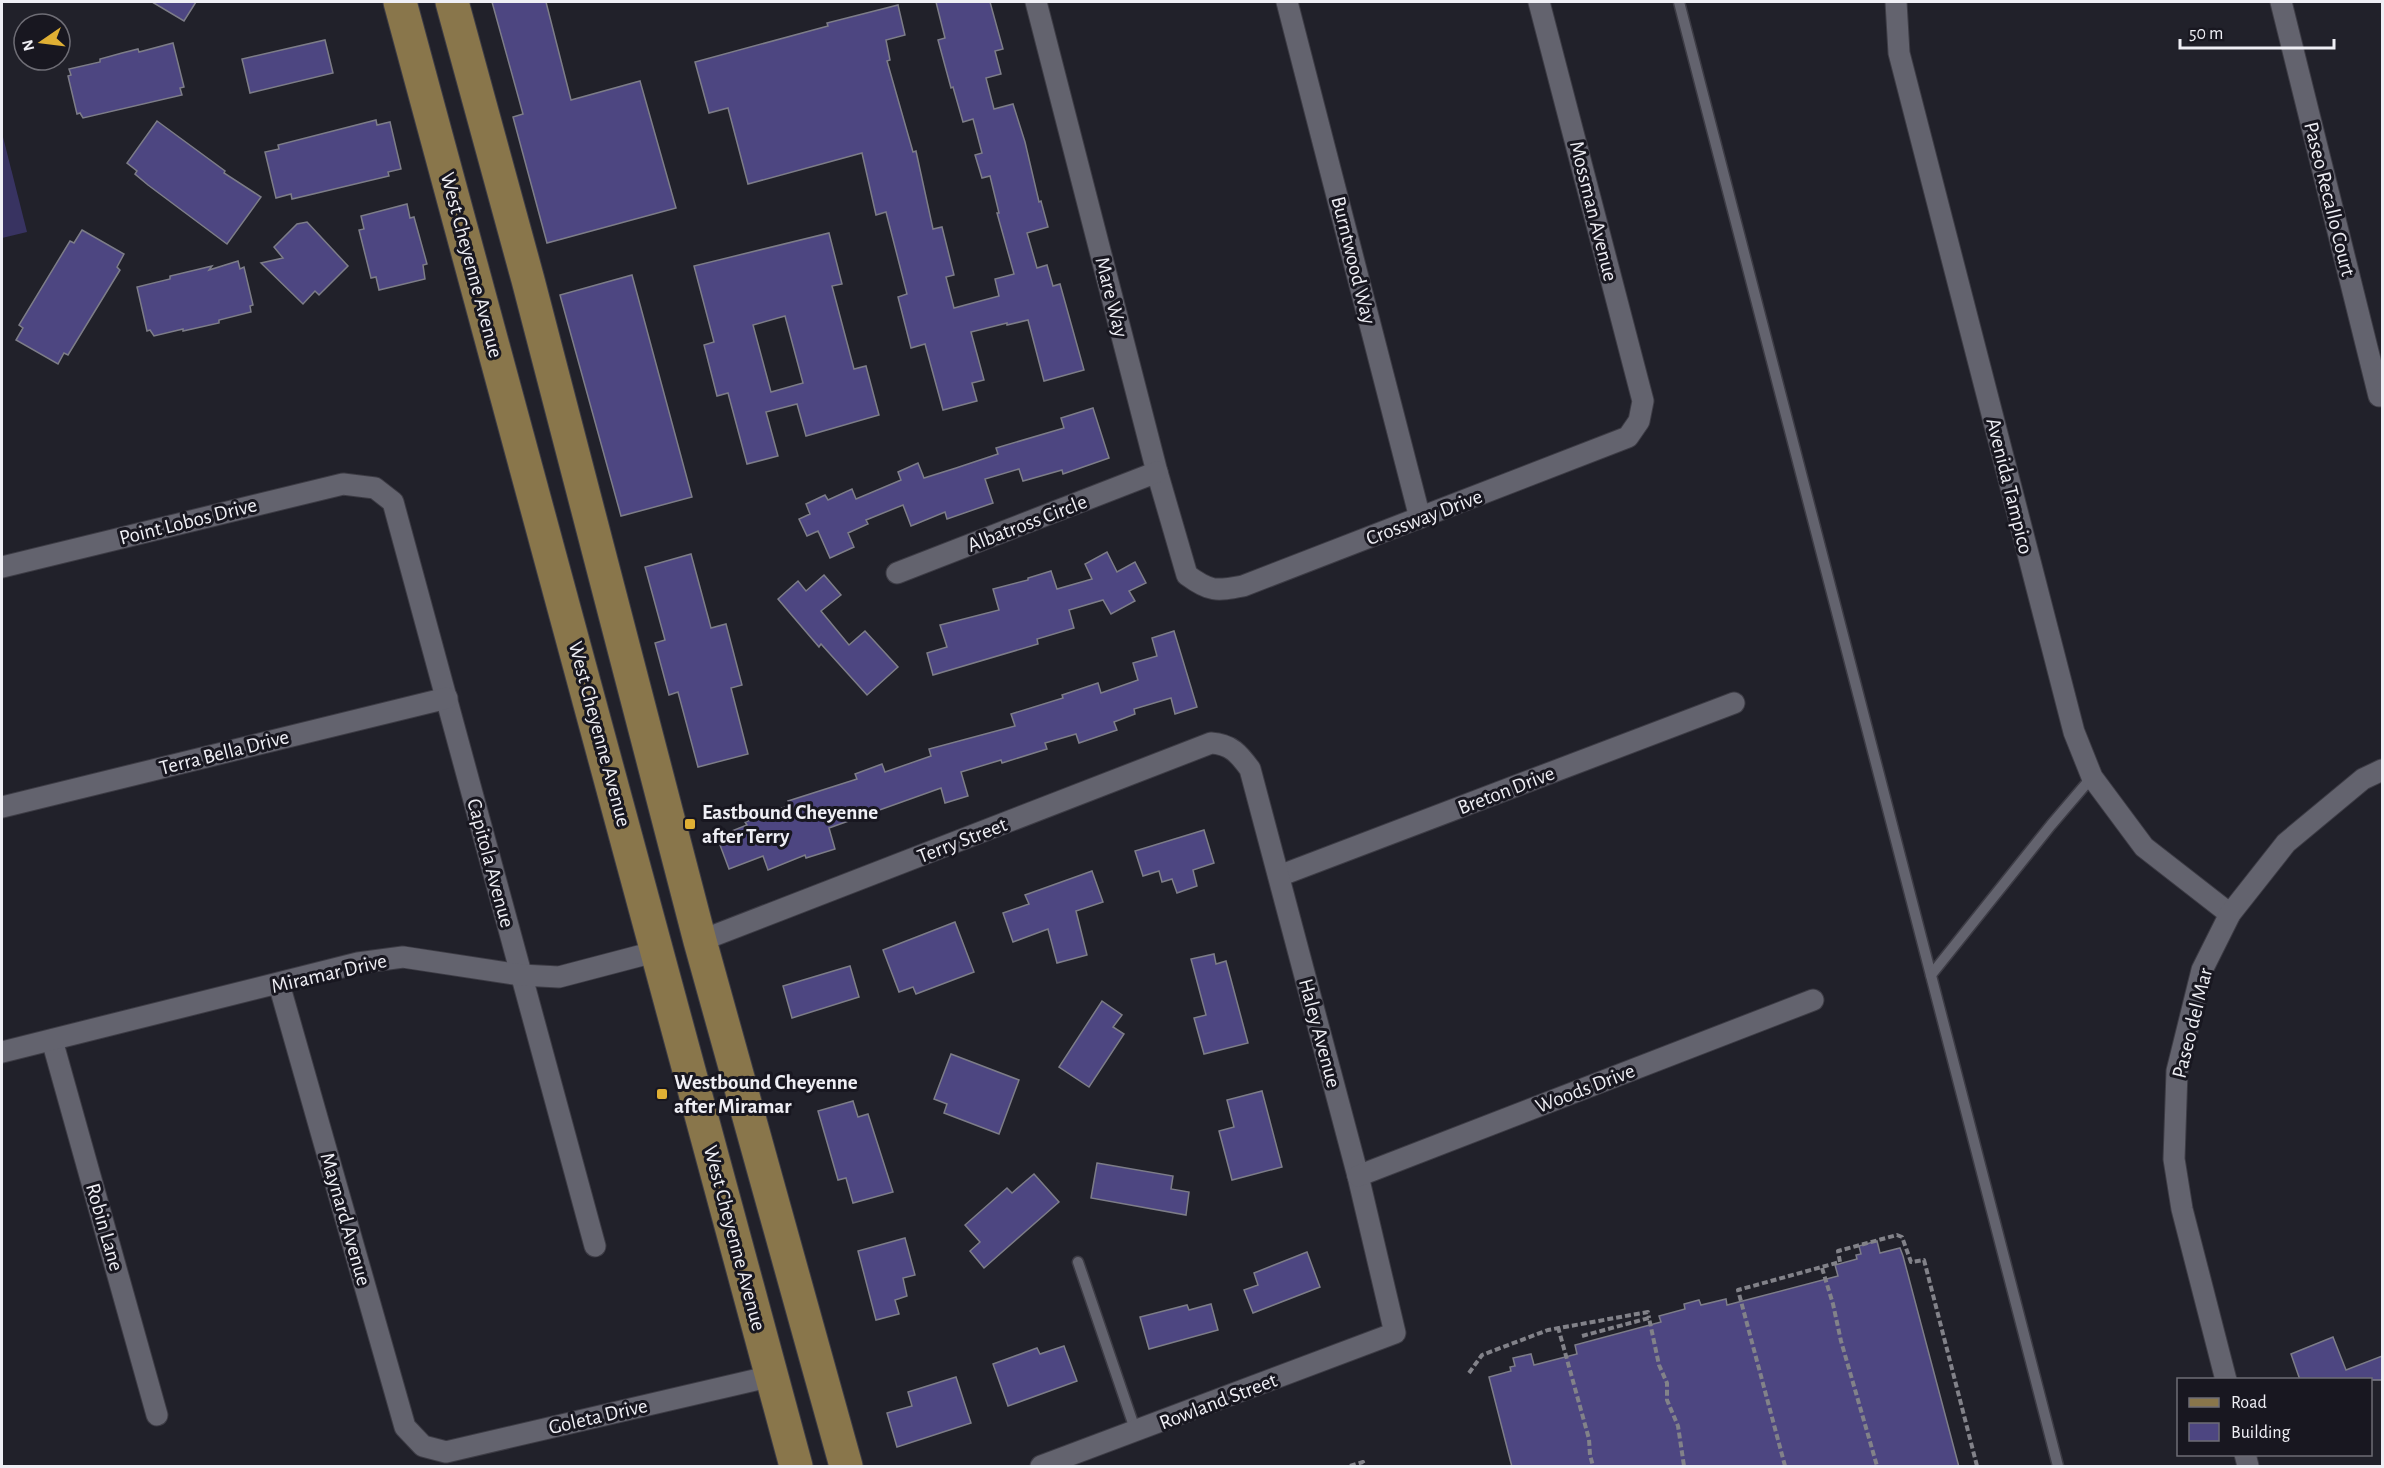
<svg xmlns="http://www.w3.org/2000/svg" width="2384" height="1468" viewBox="0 0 2384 1468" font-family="'Alegreya Sans',sans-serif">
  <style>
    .green { fill: #383361 }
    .building { fill: #4d4681; stroke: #7d7d88; stroke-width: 1.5; fill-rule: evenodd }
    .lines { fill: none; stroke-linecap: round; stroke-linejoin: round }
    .lane-casing { stroke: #3d3c45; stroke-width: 13 }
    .street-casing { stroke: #3d3c45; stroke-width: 23 }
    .primary-casing { stroke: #3d3c45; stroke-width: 35 }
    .path { stroke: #828289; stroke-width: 4; stroke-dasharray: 6 3; stroke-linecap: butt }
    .lane { stroke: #63636e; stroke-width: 10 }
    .street { stroke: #63636e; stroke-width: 21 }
    .primary { stroke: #89764b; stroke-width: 33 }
    .poi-dot { fill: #e0b034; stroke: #181720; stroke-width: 2 }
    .labels { text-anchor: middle; stroke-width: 6; stroke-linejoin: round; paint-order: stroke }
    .street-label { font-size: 21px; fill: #efeff5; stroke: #181720 }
    .poi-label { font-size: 21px; font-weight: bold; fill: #efeff5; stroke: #181720; text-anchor: start }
  </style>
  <rect width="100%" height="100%" fill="#21212a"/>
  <!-- green -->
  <path class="green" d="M2,133L27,232L2,238Z"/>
  <!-- building -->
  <g class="building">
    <path d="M152,2H196L184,21Z"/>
    <path d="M492,2H546L571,100L640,81L676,208L547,243L513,117L523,114Z"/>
    <path d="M936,2H990L1003,49L995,51L1001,74L986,78L994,109L1013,104L1025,142L1039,202L1041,201L1048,227L1027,233L1037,268L1047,265L1053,286L1060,284L1084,370L1044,381L1028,320L1007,325V323L971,332L984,380L972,383L977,401L943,410L925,344L911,348L898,297L907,294L886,212L876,215L862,153L748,184L728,108L709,113L695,62L828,26L827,23L898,5L905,35L886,40L890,60L887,61L913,152L916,151L933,229L942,227L954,275L946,277L954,308L999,296L995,279L1014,274L997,213H999L990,176L982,178L975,155L982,153L973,119L963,122L953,87L951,88L938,40L945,38Z"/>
    <path d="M325,40L333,73L250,93L242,59Z"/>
    <path d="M173,43L184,87L180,88L182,95L83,118L80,113L77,114L68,76L71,75L69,69L100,62V59L122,53L138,49L139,52Z"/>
    <path d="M376,120L377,125L390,122L401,169L388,172L389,176L292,199L291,194L276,198L265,152L279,149L278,145Z"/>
    <path d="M157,121L225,171L224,173L261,197L227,244L148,185L135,174L137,171L127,163Z"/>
    <path d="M407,204L410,218L414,217L427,264L423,265L425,279L379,290L376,277L371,278L359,230L364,229L361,216Z"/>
    <path d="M307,222L348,266L319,295L315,291L303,304L261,263L283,258L274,247L297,224Z"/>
    <path d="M82,230L124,254L117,267L120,270L68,355L64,353L58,364L16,340L23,328L19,325L70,241L74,243Z"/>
    <path d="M829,233L842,284L832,286L854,369L866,366L879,415L806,436L797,404L766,412L778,456L747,464L728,393L717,396L704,345L714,342L694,266ZM785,316L803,383L771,392L753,325Z"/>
    <path d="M238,261L240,269L244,267L253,305L250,306L251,312L219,320V323L183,331V329L154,336L150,330L147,331L137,287L170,279V276L187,272L212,266L209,270Z"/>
    <path d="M632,275L692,497L621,516L560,295Z"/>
    <path d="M1093,408L1109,458L1063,474L1062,470L1023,481L1019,469L985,479L993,503L947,519L945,512L911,526L903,505L866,520L868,524L848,533L854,547L830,558L818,531L807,536L799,519L810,514L806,504L825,495L828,500L852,489L856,499L901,480L898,472L918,463L924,478L956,468L998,454L996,448L1064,428L1061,418Z"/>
    <path d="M1107,552L1117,572L1135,562L1146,583L1129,591L1135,601L1111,614L1103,600L1069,610L1074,628L1037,639L1038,644L933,675L927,653L947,647L940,625L999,610L993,589L1028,580V578L1051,571L1057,589L1092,579L1085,564Z"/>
    <path d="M691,554L711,628L726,624L742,685L731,688L748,754L698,767L678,692L669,695L655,643L665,640L645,567Z"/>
    <path d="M824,575L841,595L821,611L849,645L865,631L898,667L867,695L821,644L819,647L778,599L798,581L806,591Z"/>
    <path d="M1174,631L1197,707L1175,714L1171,698L1134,709L1135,714L1114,722L1117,730L1079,743L1076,734L1045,743L1047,749L1002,763L1001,760L961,772L968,796L945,803L941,788L829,828L835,849L806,858L805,855L768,870L763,856L729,869L717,837L747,825L745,822L790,805L788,801L857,779L855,774L882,764L885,772L931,756L929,749L1015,726L1011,714L1063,698L1062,695L1098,683L1101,693L1138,680L1133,663L1157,656L1152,638Z"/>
    <path d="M1204,830L1214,863L1193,870L1197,886L1177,893L1172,879L1162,882L1159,871L1143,876L1135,851Z"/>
    <path d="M1092,871L1103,902L1076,911L1087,955L1057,963L1048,929L1013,942L1003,913L1029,904L1025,895Z"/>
    <path d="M955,922L974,972L916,994L913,987L899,992L883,950Z"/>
    <path d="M1214,954L1216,964L1226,961L1248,1043L1204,1054L1194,1018L1206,1015L1191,959Z"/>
    <path d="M850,966L859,997L792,1018L783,986Z"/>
    <path d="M1102,1001L1122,1015L1113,1027L1124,1034L1089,1087L1059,1067Z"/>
    <path d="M951,1054L1019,1080L999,1134L944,1113L947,1104L934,1099Z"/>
    <path d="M1262,1091L1282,1167L1232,1180L1219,1131L1234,1127L1227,1100Z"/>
    <path d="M853,1101L858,1117L868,1114L893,1192L853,1203L846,1178L838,1180L818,1111Z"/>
    <path d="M1097,1163L1173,1176L1171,1189L1189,1192L1186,1215L1091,1198Z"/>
    <path d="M1034,1174L1059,1202L984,1268L970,1251L980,1242L965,1225L1007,1188L1012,1193Z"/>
    <path d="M905,1238L915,1275L903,1278L907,1296L895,1300L899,1314L876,1320L858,1251Z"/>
    <path d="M1877,1241L1880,1253L1900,1248L1903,1256L1959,1467H1512L1489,1377L1511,1371L1510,1367L1515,1366L1513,1358L1531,1354L1534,1365L1577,1354L1575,1345L1661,1322L1659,1316L1685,1309L1684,1304L1699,1300L1701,1305L1726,1299L1727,1305L1838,1276L1835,1265L1857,1259L1856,1255L1861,1254L1859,1246Z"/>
    <path d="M1307,1252L1320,1287L1253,1313L1244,1290L1258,1285L1254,1273Z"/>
    <path d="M1211,1304L1218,1330L1149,1349L1140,1317L1187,1305L1189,1310Z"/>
    <path d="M2333,1337L2346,1370L2382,1356V1380H2300L2291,1354Z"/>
    <path d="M1064,1346L1077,1381L1008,1406L993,1364L1037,1348L1040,1354Z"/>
    <path d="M956,1377L971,1423L897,1447L887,1413L912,1406L908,1392Z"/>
  </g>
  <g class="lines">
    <!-- lane casing -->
    <g class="lane-casing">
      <g id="lane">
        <path d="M1679,2L2058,1466"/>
        <path d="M1931,975L2051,825L2092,777"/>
        <path d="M1078,1262L1136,1432"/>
      </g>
    </g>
    <!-- street casing -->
    <g class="street-casing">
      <g id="street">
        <path d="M1036,2L1157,472L1187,575C1210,592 1216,591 1243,586L1628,437L1639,421L1643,401L1539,2"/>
        <path d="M1287,2L1420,518"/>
        <path d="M1896,2L1899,53L2074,732L2092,777L2144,847L2230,914"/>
        <path d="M2281,2L2379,396"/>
        <path d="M2,567L343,484L375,488L393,502L595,1246"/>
        <path d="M897,573L1157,472"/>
        <path d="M2,807L447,698"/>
        <path d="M1279,876L1734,703"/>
        <path d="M700,941L1211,743C1231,744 1239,754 1250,769L1358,1176L1395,1333L1041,1466"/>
        <path d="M279,984L405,1427L423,1446L446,1452L772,1376"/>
        <path d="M52,1040L157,1415"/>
        <path d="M2,1052L358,963L403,957L521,975L559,977L658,951"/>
        <path d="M1358,1176L1813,1000"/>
        <path d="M2226,1380L2182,1209L2174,1159L2177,1071L2202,970L2230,914L2286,843L2363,779L2382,770"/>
        <path d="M2245,1454L2248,1466"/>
      </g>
    </g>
    <!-- primary casing -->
    <g class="primary-casing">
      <g id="primary">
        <path d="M400,2L796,1466"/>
        <path d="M452,2L528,280L700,941L846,1466"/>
      </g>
    </g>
    <!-- path -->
    <g class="path">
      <path d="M1822,1268L1833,1304L1841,1341L1877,1466"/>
      <path d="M1558,1327L1589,1439L1590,1455L1593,1466"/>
      <path d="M1582,1336L1649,1318L1659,1365L1667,1383V1400L1678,1426L1684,1466"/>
      <path d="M1469,1373L1482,1355L1548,1330L1648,1312L1649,1318"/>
      <path d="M1350,1466L1363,1462L1364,1466"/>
      <path d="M1785,1466L1738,1290L1840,1262L1838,1251L1897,1235L1902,1237L1911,1262L1924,1260L1977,1466"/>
    </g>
    <!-- lane -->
    <use href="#lane" class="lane"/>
    <!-- street -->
    <use href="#street" class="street"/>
    <!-- primary -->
    <use href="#primary" class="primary"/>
  </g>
  <!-- markers -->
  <g class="poi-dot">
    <rect x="684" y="818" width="12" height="12" rx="3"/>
    <rect x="656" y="1088" width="12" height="12" rx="3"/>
  </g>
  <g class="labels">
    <!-- street labels -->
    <g class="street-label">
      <text transform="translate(2330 199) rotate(76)" y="7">Paseo Recallo Court</text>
      <text transform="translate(1594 211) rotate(76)" y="7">Mossman Avenue</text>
      <text transform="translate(1354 260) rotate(76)" y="7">Burntwood Way</text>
      <text transform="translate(472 265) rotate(75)" y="7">West Cheyenne Avenue</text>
      <text transform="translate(1112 297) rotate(76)" y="7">Mare Way</text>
      <text transform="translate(2010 486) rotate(76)" y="7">Avenida Tampico</text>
      <text transform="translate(1424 517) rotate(-21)" y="7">Crossway Drive</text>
      <text transform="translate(188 521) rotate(-14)" y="7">Point Lobos Drive</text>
      <text transform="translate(1027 523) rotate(-21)" y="7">Albatross Circle</text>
      <text transform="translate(600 734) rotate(75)" y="7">West Cheyenne Avenue</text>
      <text transform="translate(224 752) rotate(-14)" y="7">Terra Bella Drive</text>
      <text transform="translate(1506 790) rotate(-21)" y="7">Breton Drive</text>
      <text transform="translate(962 840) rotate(-21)" y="7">Terry Street</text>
      <text transform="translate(491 863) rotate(75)" y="7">Capitola Avenue</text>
      <text transform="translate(329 973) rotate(-13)" y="7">Miramar Drive</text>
      <text transform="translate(2192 1023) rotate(-76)" y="7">Paseo del Mar</text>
      <text transform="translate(1320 1033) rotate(75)" y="7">Haley Avenue</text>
      <text transform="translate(1585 1088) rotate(-21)" y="7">Woods Drive</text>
      <text transform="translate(346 1219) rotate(74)" y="7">Maynard Avenue</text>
      <text transform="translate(105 1227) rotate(74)" y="7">Robin Lane</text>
      <text transform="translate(735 1238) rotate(75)" y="7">West Cheyenne Avenue</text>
      <text transform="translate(1218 1401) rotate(-21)" y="7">Rowland Street</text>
      <text transform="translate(598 1416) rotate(-13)" y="7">Goleta Drive</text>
    </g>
    <!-- poi labels -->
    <g class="poi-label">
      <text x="702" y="819">Eastbound Cheyenne<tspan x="702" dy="24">after Terry</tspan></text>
      <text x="674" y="1089">Westbound Cheyenne<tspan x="674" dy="24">after Miramar</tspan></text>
    </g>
  </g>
  <!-- border -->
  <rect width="2384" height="1468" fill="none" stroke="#efeff5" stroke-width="6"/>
  <!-- legend -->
  <rect x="2177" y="1378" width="195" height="78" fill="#181720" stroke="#6e6d75" stroke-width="1.5"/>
  <rect x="2189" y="1398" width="30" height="9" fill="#89764b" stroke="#6e6d75" stroke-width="1.5"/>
  <text x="2231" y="1408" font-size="18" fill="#efeff5">Road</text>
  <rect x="2189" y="1423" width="30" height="18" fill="#4d4681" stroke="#6e6d75" stroke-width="1.5"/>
  <text x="2231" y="1438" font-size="18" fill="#efeff5">Building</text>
  <!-- north arrow -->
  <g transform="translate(42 42) rotate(256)"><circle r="28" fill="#181720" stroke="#6e6d75" stroke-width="1.5"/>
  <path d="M0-4.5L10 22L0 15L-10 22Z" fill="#e0b034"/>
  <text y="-9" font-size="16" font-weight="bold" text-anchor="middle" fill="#efeff5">N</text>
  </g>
  <!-- scale -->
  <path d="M2180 39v9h154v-9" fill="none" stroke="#efeff5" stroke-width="3"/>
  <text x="2189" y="39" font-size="18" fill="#efeff5" stroke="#181720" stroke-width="4.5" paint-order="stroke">50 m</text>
</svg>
